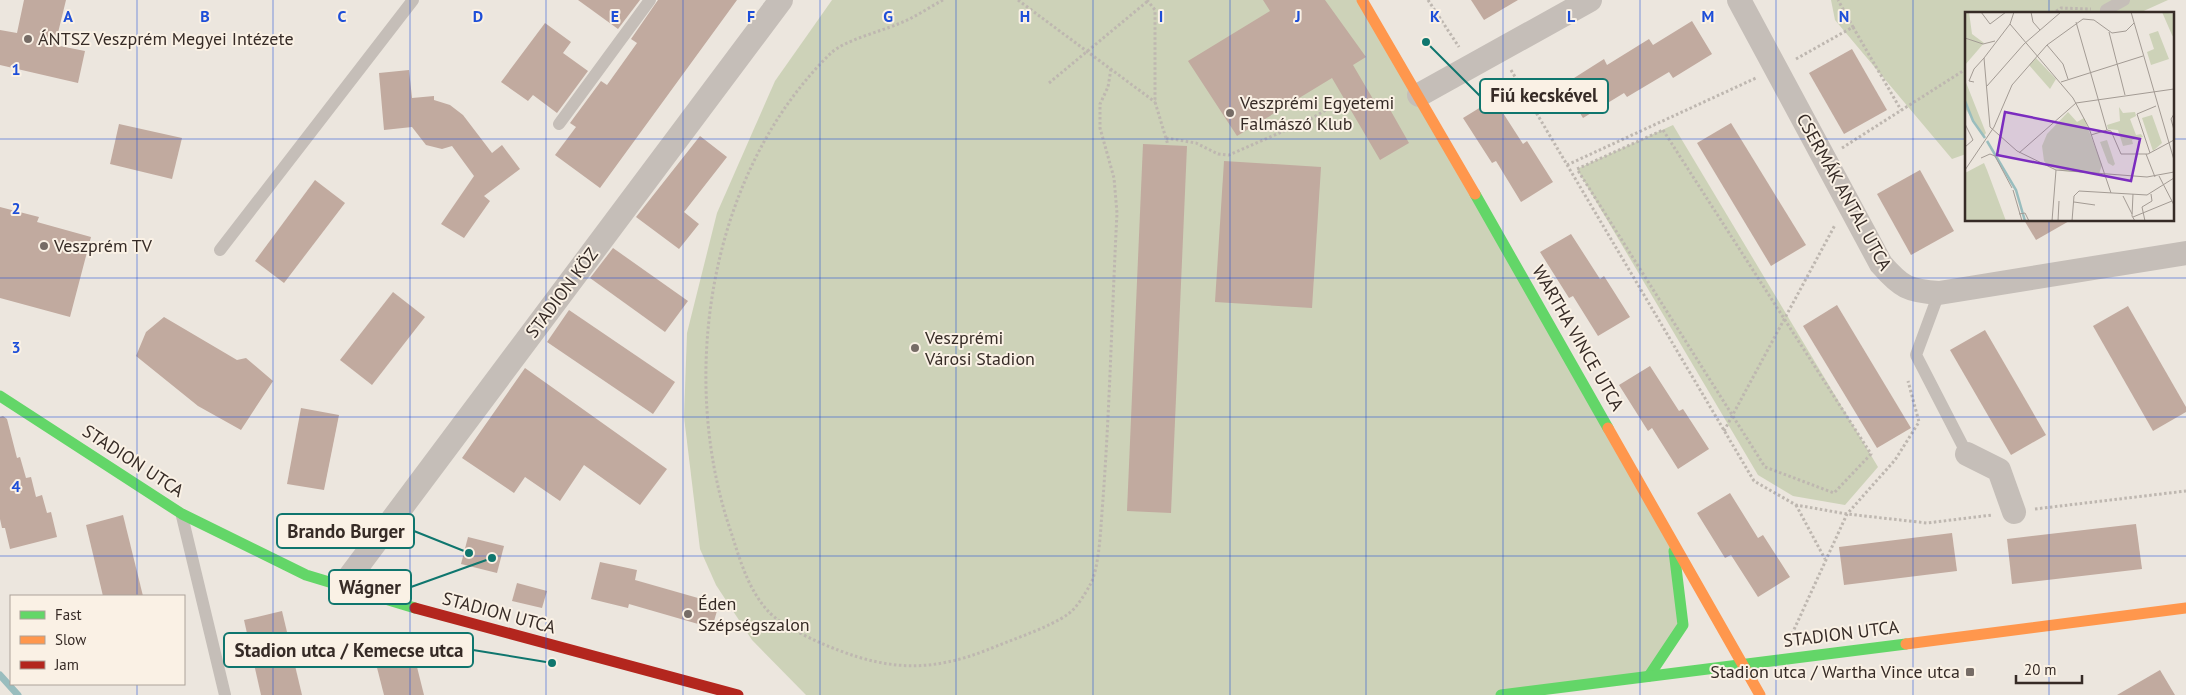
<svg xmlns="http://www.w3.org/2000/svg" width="2186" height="695" viewBox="0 0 2186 695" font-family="'PT Sans',sans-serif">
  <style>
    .green { fill: #cdd2b8 }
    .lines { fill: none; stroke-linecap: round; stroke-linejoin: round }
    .stream { stroke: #99bdbe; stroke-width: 7 }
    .building { fill: #c1aa9f }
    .path { stroke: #beb7b0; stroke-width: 3; stroke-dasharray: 2.5 2.5; stroke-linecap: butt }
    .lane { stroke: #c5beb8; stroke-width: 12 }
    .street { stroke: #c5beb8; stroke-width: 24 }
    .fast { stroke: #63d668; stroke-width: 11 }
    .slow { stroke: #ff974d; stroke-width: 11 }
    .jam { stroke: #b3261e; stroke-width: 11 }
    .grid { fill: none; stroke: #1d4ed8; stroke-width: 1; stroke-opacity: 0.55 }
    .poi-dot { fill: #766c66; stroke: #faf1e5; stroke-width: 2 }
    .labels { text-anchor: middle; stroke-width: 4; stroke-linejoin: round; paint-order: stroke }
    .poi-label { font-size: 18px; fill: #362b26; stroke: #faf1e5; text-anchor: start }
    .street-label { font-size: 18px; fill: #362b26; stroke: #faf1e5 }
    .inset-river { fill: none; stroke: #99bdbe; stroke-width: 2.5 }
    .inset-road { fill: none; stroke: #a39b94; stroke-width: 1 }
    .view { fill: #7b2cbf; fill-opacity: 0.15; stroke: #7b2cbf; stroke-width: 2.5 }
    .inset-edge { fill: none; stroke: #362b26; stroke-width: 2.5 }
    .grid-label { font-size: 16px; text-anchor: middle; font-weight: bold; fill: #1d4ed8; stroke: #faf1e5; stroke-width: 4; stroke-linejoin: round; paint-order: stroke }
    .leader { fill: none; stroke: #0f766e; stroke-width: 2 }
    .callout-dot { fill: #0f766e; stroke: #faf1e5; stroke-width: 2 }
    .callout { fill: #faf1e5; stroke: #0f766e; stroke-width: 2 }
    .callout-label { font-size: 19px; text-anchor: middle; font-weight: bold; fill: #362b26 }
  </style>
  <rect width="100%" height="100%" fill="#ece6de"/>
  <!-- green -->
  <g class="green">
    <path d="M832,0H1360L1672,538L1683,625L1649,676L1501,695H806L752,640L716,585L700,549L684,417L687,333L717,213L775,81Z"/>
    <path d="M1831,0H2168L2137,14H1966V154L1952,159L1835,20Z"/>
    <path d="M1673,125L1878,467L1845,505L1793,496L1758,475L1577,169Z"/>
  </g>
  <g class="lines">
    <!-- stream -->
    <path class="stream" d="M0,675L18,695"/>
  </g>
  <!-- building -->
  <g class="building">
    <path d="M24,0H66L55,45L85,51L78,83L0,65V30L17,33Z"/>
    <path d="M578,0H640L618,29Z"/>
    <path d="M658,0H737L600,188L555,155L576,127L570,123L601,81L607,85L637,43L631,39Z"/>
    <path d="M1263,0H1325L1366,57L1353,65L1380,111L1388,106L1409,143L1380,160L1332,78L1237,136L1188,61L1270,11Z"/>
    <path d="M1471,0H1518L1484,20Z"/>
    <path d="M1692,21L1712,54L1673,78L1669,72L1627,97L1624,93L1583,118L1563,85L1604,59L1607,65L1649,39L1653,45Z"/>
    <path d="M545,23L571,42L563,53L588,71L557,113L533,95L528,101L501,82Z"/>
    <path d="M1852,49L1887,110L1844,134L1809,73Z"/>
    <path d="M409,70L412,98L434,96V100L450,105L463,115L492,153L502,145L520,169L484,196L490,201L464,238L441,224L474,176L452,146L442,149L426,145L412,127L384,130L379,73Z"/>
    <path d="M1494,99L1523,144L1527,141L1553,182L1521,202L1496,161L1492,163L1463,118Z"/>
    <path d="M1731,123L1806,245L1771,266L1697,143Z"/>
    <path d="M119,124L182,138L172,179L110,164Z"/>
    <path d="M700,136L727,157L684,212L699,224L679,249L636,217Z"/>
    <path d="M1143,144L1187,146L1171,513L1127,511Z"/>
    <path d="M1224,161L1321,167L1312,308L1215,302Z"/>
    <path d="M1920,170L1954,231L1911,255L1877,194Z"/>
    <path d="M315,180L345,203L284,283L255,261Z"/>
    <path d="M0,207L39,217L37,222L91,237L70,317L0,298Z"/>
    <path d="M2024,220H2071L2036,240Z"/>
    <path d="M1571,234L1600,279L1604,276L1630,317L1598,336L1573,296L1569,298L1540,252Z"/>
    <path d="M613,248L688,301L665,332L590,278Z"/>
    <path d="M393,292L425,317L372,385L340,360Z"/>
    <path d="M1837,305L1911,428L1877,448L1803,326Z"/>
    <path d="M2128,306L2186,407V412L2153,431L2093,326Z"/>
    <path d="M569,310L675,382L653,414L547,342Z"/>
    <path d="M164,317L237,360L246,358L273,381L241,430L198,406L136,356L146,332Z"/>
    <path d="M1985,330L2046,435L2011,455L1950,350Z"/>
    <path d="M1650,366L1679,411L1683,409L1709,449L1678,469L1652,428L1648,431L1619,385Z"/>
    <path d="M525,368L667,469L640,505L584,465L560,501L525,477L514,493L462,458Z"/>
    <path d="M301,408L339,415L324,490L287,484Z"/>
    <path d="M3,416L7,419L17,458L20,457L26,478L31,477L36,497L42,495L47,513L51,512L57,537L10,549L5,528H2L0,519V417Z"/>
    <path d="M1730,493L1758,538L1763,535L1790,577L1758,597L1731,555L1725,558L1697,513Z"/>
    <path d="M123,515L143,596H103L86,525Z"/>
    <path d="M2136,524L2142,569L2012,584L2007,539Z"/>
    <path d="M1952,533L1957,571L1844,585L1839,547Z"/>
    <path d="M468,537L504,546L497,573L461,564Z"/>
    <path d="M600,562L637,570L635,580L719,604L712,628L629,604L628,608L591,599Z"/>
    <path d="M517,583L547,591L542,608L512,601Z"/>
    <path d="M282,611L302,695H261L244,620Z"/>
    <path d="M412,647L424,695H384L374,656Z"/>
    <path d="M2160,670L2175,695H2117Z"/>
  </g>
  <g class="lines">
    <!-- path -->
    <g class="path">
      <path d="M943,0C928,8 914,18 898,24C879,32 845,40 831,53C710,171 677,375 731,532C740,560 748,589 768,611C781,626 819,643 838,650C892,671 933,671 987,650C1008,641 1051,627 1068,614C1076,609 1085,594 1090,585C1100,568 1101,520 1103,499C1110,404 1112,308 1117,213L1114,178L1100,128V104L1108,87L1111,69"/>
      <path d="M1018,0L1155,102"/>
      <path d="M1147,0L1155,10V102L1168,145"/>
      <path d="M1428,0L1459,47"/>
      <path d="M2052,14L2061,8L2091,9"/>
      <path d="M1853,27L1901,110"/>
      <path d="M1796,59L1853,27L1838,0"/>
      <path d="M1511,70L1754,481L1796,505L1847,514L1927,523L1992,515"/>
      <path d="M1049,83L1149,0"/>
      <path d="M1663,130L1871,454L1834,493L1765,467L1577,169Z"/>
      <path d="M1166,138L1196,143L1218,154L1229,155L1309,120L1341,101"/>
      <path d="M1842,148L1966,69"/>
      <path d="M1567,165L1756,78"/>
      <path d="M1724,431L1835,225"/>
      <path d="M1796,505L1825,559"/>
      <path d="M2035,509L2186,491"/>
      <path d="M1792,634L1847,514L1895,460L1919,422L1908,381"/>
    </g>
    <!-- lane -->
    <g class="lane">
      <path d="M2106,10L2124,0"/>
      <path d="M559,124L650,0"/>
      <path d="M220,250L413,0"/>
      <path d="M1939,293L1916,355L1967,454"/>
      <path d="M182,516L225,695"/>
    </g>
    <!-- street -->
    <g class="street">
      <path d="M1739,0L1881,264C1901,287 1908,291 1939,293L2186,253"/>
      <path d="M1419,95L1590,0"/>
      <path d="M1967,454L1999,470L2014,512"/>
      <path d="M342,587L781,0"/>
    </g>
    <!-- fast -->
    <g class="fast">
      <path d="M1475,194L1608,428"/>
      <path d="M0,396L182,514L306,575L415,608"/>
      <path d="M1649,676L1683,625L1674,551"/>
      <path d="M1501,695L1906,644"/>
    </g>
    <!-- slow -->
    <g class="slow">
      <path d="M1362,0L1475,194"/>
      <path d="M1608,428L1760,695"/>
      <path d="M1906,644L2186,608"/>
    </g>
    <!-- jam -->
    <path class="jam" d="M415,608L738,695"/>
  </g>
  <!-- grid -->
  <path class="grid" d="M137,0V596M273,0V695M410,0V695M546,0V695M683,0V695M820,0V695M956,0V695M1093,0V695M1230,0V695M1366,0V695M1503,0V695M1640,0V695M1776,0V695M1913,0V695M2049,0V14M0,139H1966M2172,139H2186M2049,220V695M0,278H2186M0,417H2186M0,556H2186M137,684V695"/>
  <!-- markers -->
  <g class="poi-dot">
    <circle cx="28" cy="39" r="5"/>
    <circle cx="1230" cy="113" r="5"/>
    <circle cx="44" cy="246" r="5"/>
    <circle cx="915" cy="348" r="5"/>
    <circle cx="688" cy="614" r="5"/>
    <rect x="1965" y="667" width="10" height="10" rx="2.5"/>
  </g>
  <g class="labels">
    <!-- poi labels -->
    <g class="poi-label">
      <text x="38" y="45">ÁNTSZ Veszprém Megyei Intézete</text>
      <text x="1240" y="109">Veszprémi Egyetemi<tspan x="1240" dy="21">Falmászó Klub</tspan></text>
      <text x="54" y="252">Veszprém TV</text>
      <text x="925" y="344">Veszprémi<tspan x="925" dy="21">Városi Stadion</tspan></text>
      <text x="698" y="610">Éden<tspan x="698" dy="21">Szépségszalon</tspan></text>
      <text x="1960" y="678" text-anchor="end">Stadion utca / Wartha Vince utca</text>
    </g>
    <!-- street labels -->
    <g class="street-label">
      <text transform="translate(1844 192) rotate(61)" y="6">CSERMÁK ANTAL UTCA</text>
      <text transform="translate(562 293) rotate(-53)" y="6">STADION KÖZ</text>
      <text transform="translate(1578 338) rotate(60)" y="6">WARTHA VINCE UTCA</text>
      <text transform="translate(133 461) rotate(33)" y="6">STADION UTCA</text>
      <text transform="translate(499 613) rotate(15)" y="6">STADION UTCA</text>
      <text transform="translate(1841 634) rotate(-7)" y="6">STADION UTCA</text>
    </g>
  </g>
  <!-- overview -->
  <g transform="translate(1965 12)">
    <rect width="209" height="209" fill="#ece6de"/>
    <path d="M0,0H4L7,22L19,31L0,53ZM197,0L209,2V26L207,23ZM193,19L204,47L186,53L182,40L189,37L184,22ZM71,46L91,67L85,77L64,53ZM0,68L21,121L18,125L0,96ZM154,95L158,101L170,100L171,104L165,107L171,123L176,122L178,125L167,128L168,132L158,134L153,118L143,117L142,113L155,109ZM103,100L112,110L119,106L137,153L134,162L98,159L83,154L79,149L77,134L82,122ZM187,103L197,131L188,139L177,106ZM142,128L150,152L148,154L143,151L135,130ZM19,151L22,158L41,209H0V161Z" fill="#cdd2b8"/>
    <path class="inset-river" d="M0,89L8,109L20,126M22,129L51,178L60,209"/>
    <path class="inset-road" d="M16,0L25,12L41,0M49,0L45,12L19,46L25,115L52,139L91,158L182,165L209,160M66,0L68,10L75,18M166,0L209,148M111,10L142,118M45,12L108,86L124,116L146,181M144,20L160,83M0,26L18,32L30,29M82,33L98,52L103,67M9,70L4,69L9,57L19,46M96,70L178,44M22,74L59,32L96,0M111,91L209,77M209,102L206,107L209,118M0,112L8,128L0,135M142,118L146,119L156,142H183L209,128M126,123L142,118M54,141L111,91M185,141L172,102L191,94M181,142L190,165M16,146L25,142L30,144L47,176M0,158L29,115L47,73L82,33L118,7L129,8L147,21L161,19L169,11M194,164L209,193M48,178L57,209M168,182L167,204L170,209M158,184L167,202M109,190L130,193M54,202L60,201L64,209M168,205L207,189M87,209L91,158M93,209L94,189M107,209L109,184L114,179L182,183L209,166M180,209L177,195L187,189L186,182"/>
    <path class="view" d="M40,100L175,127L166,169L32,143Z"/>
    <rect width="209" height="209" class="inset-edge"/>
  </g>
  <g class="grid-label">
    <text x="68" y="22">A</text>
    <text x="205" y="22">B</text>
    <text x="342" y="22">C</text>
    <text x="478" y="22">D</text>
    <text x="615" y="22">E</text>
    <text x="751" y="22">F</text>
    <text x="888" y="22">G</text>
    <text x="1025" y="22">H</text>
    <text x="1161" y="22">I</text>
    <text x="1298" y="22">J</text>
    <text x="1435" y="22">K</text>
    <text x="1571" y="22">L</text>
    <text x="1708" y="22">M</text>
    <text x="1844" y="22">N</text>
    <text x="16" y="75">1</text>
    <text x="16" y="214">2</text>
    <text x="16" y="353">3</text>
    <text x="16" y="492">4</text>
  </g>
  <!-- callouts -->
  <path class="leader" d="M1426 42L1480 96M469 553L414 531M492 558L411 587M552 663L473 650"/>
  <g class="callout-dot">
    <circle cx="1426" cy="42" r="5"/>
    <circle cx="469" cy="553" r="5"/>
    <circle cx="492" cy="558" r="5"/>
    <circle cx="552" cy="663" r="5"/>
  </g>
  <g class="callout">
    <rect x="1480" y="79" width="128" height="34" rx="5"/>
    <rect x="277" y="514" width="137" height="34" rx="5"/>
    <rect x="329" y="570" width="82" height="34" rx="5"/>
    <rect x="224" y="633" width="249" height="34" rx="5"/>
  </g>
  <g class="callout-label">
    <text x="1544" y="102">Fiú kecskével</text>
    <text x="346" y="538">Brando Burger</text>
    <text x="370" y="594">Wágner</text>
    <text x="349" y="657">Stadion utca / Kemecse utca</text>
  </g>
  <!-- legend -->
  <rect x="10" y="595" width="175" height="90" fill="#faf1e5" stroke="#aca299"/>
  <rect x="20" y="611" width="25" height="8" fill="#63d668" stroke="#aca299"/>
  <text x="55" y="620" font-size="15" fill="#362b26">Fast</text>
  <rect x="20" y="636" width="25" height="8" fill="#ff974d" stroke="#aca299"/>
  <text x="55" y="645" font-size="15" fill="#362b26">Slow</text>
  <rect x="20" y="661" width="25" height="8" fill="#b3261e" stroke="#aca299"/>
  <text x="55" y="670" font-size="15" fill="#362b26">Jam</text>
  <!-- scale -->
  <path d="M2016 675v8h66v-8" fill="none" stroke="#362b26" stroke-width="2.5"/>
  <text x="2024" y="675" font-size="15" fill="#362b26" stroke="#faf1e5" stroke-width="4" paint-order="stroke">20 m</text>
</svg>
